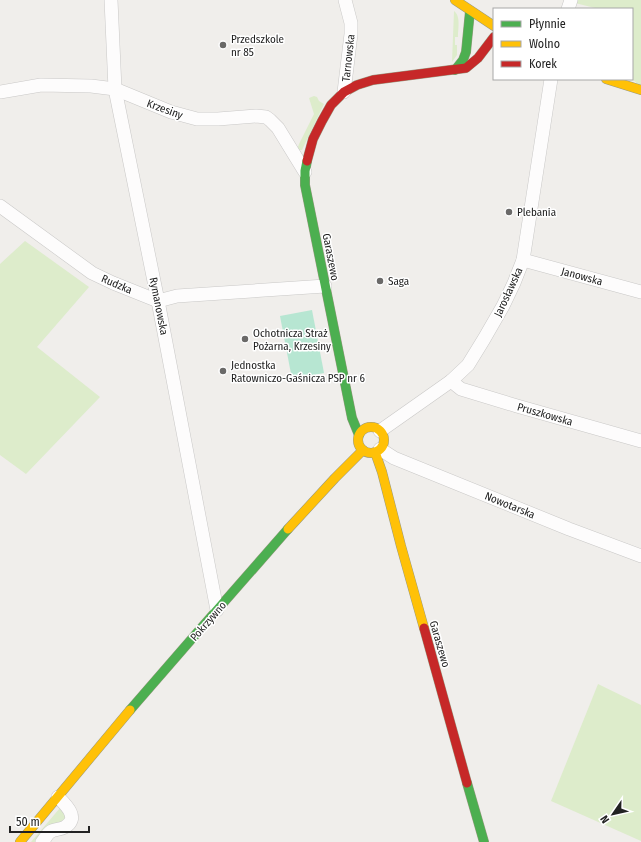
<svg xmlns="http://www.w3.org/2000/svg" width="641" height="842" viewBox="0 0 641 842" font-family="'Fira Sans Condensed',sans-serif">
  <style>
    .grass { fill: #ddeccb }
    .pitch { fill: #b7e6d2 }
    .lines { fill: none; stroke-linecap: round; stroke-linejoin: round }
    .street-casing { stroke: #c9c8c7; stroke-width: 14 }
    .fast-casing { stroke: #999a82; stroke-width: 10 }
    .slow-casing { stroke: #999a82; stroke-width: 10 }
    .jam-casing { stroke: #999a82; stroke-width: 10 }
    .street { stroke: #fdfcfc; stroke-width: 13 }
    .fast { stroke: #4caf50; stroke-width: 9 }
    .slow { stroke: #ffc107; stroke-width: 9 }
    .jam { stroke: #c62828; stroke-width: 9 }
    .poi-dot { fill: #6a6968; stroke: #fff; stroke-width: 1.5 }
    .labels { text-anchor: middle; stroke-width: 3; stroke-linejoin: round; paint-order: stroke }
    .poi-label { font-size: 11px; fill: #222; stroke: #fff; text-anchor: start }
    .street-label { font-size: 11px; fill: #222; stroke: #fff }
  </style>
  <rect width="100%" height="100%" fill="#f0eeeb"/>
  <!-- grass -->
  <g class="grass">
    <path d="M576,0H641V87L632,79V9H599L575,3Z"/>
    <path d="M454,11C461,16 458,29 458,37H455V45H457V55L452,62Z"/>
    <path d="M314,96L317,97L319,101L324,104L302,150H297L299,144L314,114L309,98Z"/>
    <path d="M25,241L89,287L37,347L100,397L26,474L0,455V264Z"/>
    <path d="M598,684L641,705V841L551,801Z"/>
    <path d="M60,808H63L67,818L37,842H31Z"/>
  </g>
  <!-- pitch -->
  <path class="pitch" d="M312,310L324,373L292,379L280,316Z"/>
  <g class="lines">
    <!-- street casing -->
    <g class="street-casing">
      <g id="street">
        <path d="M111,0L115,89L158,301L217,610"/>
        <path d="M568,9L571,0"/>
        <path d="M0,92L41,85L91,86L115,89L171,112L197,119H218L256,116L266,117L270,120L278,128L305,172"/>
        <path d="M344,92L351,34V23L345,0"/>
        <path d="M0,206L92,273L113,283L158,301L177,296L325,286"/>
        <path d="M523,260L641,292"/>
        <path d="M451,381L461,389L517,406L641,441"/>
        <path d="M380,431L451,381L468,365L484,339L503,306L514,283L523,260L551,79"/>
        <path d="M380,449L394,458L569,529L641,556"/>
        <path d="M42,842C45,839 47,834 50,832C54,829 60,830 65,827C80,818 66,805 58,797"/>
      </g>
    </g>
    <!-- fast casing -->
    <g class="fast-casing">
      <g id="fast">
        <path d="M455,70L463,60L466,52L470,11"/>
        <path d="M307,161L305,171V185L352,418L359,435"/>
        <path d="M130,710L196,634L288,529"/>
        <path d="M467,783L484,842"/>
      </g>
    </g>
    <!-- slow casing -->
    <g class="slow-casing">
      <g id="slow">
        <path d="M455,0L494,26"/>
        <path d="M606,79L641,90"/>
        <circle cx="371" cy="440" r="13"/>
        <path d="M375,452L382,472L401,546L424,628"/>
        <path d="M288,529L335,478L363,450"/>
        <path d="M20,842L130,710"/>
      </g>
    </g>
    <!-- jam casing -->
    <g class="jam-casing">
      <g id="jam">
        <path d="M307,161L313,139L322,121L331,105L344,92L357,85L373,80L466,68L478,58L494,37"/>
        <path d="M424,628L467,783"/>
      </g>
    </g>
    <!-- street -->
    <use href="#street" class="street"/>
    <!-- fast -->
    <use href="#fast" class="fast"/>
    <!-- slow -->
    <use href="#slow" class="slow"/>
    <!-- jam -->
    <use href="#jam" class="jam"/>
  </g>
  <!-- markers -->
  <g class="poi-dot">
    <circle cx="223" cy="45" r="4"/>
    <circle cx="509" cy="212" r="4"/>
    <circle cx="380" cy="281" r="4"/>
    <circle cx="245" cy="339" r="4"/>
    <circle cx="223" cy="371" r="4"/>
  </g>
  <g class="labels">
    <!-- poi labels -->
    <g class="poi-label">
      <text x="231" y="43">Przedszkole<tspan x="231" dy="13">nr 85</tspan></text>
      <text x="517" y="216">Plebania</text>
      <text x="388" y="285">Saga</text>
      <text x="253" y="337">Ochotnicza Straż<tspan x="253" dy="13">Pożarna, Krzesiny</tspan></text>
      <text x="231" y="369">Jednostka<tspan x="231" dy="13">Ratowniczo-Gaśnicza PSP nr 6</tspan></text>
    </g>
    <!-- street labels -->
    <g class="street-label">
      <text transform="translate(348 58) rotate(-84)" y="4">Tarnowska</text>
      <text transform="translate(165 109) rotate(20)" y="4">Krzesiny</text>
      <text transform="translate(331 257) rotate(79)" y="4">Garaszewo</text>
      <text transform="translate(582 276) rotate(15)" y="4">Janowska</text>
      <text transform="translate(117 284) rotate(23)" y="4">Rudzka</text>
      <text transform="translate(508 292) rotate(-65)" y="4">Jarosławska</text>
      <text transform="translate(159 306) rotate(79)" y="4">Rymanowska</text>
      <text transform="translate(545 414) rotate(16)" y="4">Pruszkowska</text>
      <text transform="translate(510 505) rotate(22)" y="4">Nowotarska</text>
      <text transform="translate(208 621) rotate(-49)" y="4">Pokrzywno</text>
      <text transform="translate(440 644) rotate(74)" y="4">Garaszewo</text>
    </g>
  </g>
  <!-- legend -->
  <rect x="493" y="8" width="140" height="72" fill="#ffffff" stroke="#a7a7a7"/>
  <rect x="501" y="21" width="20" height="6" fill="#4caf50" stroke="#a7a7a7"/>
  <text x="529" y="28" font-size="12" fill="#222222">Płynnie</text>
  <rect x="501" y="41" width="20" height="6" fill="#ffc107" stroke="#a7a7a7"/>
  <text x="529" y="48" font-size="12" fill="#222222">Wolno</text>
  <rect x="501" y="61" width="20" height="6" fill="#c62828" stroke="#a7a7a7"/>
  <text x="529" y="68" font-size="12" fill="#222222">Korek</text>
  <!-- north arrow -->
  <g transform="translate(613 814) rotate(236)" stroke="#ffffff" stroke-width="3" paint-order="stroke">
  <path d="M0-3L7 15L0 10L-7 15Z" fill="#222222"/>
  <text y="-6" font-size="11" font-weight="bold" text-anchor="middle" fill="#222222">N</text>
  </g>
  <!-- scale -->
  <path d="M10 826v6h79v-6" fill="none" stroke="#222222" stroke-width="2"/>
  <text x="16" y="826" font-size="12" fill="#222222" stroke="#ffffff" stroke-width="3" paint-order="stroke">50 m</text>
</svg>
